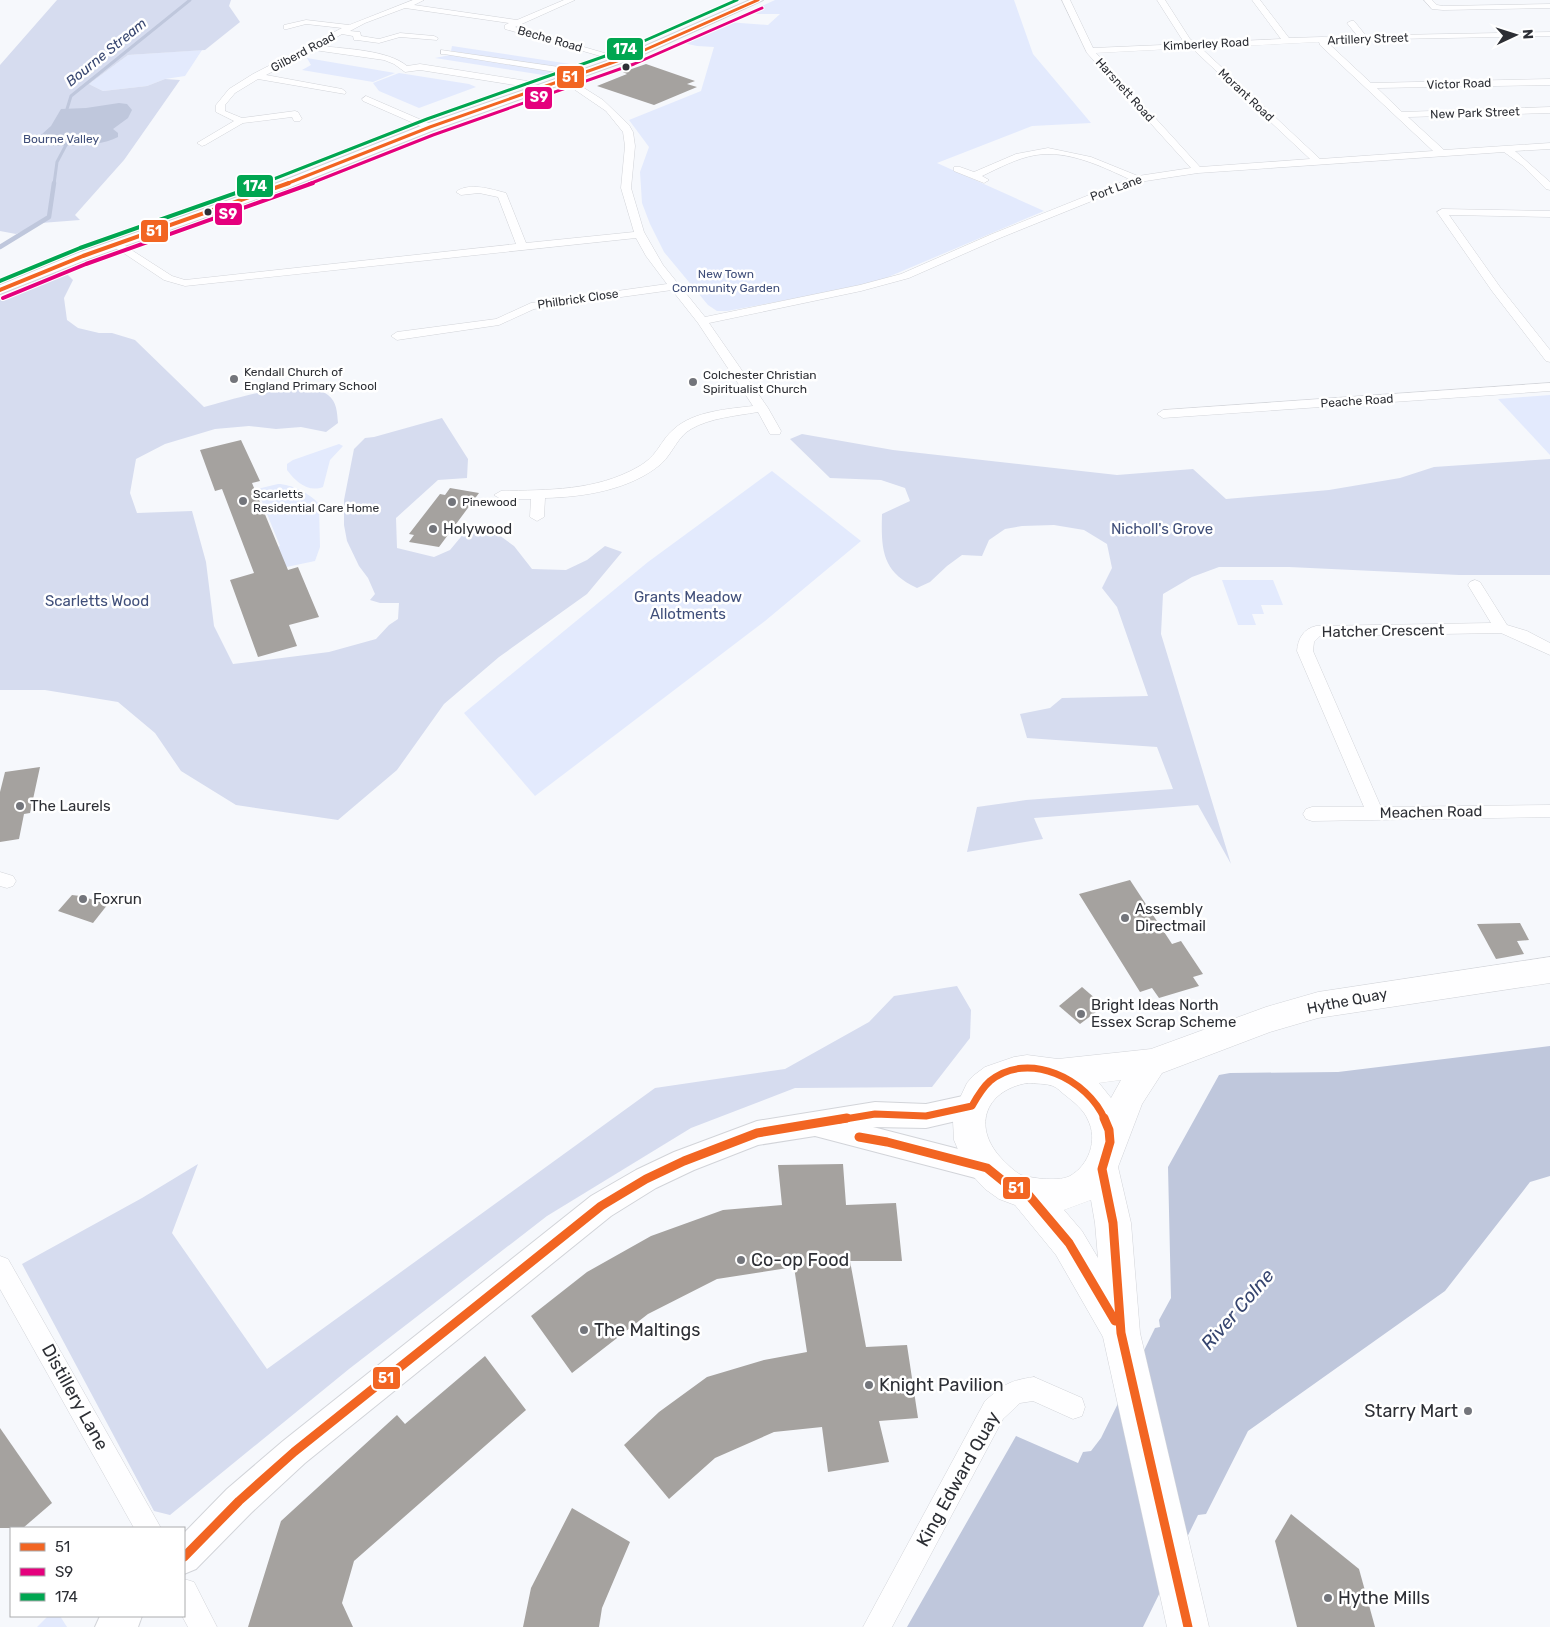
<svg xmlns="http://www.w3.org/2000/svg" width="1550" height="1627" viewBox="0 0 1550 1627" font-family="Rubik,sans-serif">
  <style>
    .green { fill: #e3eafd }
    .forest { fill: #d6dcef }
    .water { fill: #bfc7dc }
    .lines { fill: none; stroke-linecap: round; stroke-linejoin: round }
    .stream-far1 { stroke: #bfc7dc; stroke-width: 3 }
    .stream { stroke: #bfc7dc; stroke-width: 4.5 }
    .building { fill: #a5a29f }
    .minor-casing { stroke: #d2d4d9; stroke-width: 1 }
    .tertiary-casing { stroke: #d2d4d9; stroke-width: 2 }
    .primary-casing { stroke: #d2d4d9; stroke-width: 1 }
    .minor { fill: #fefeff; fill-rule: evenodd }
    .tertiary { fill: #fefeff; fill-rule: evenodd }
    .primary { fill: #fefeff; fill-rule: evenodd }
    .bus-1-far3-casing { stroke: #fff; stroke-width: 5 }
    .bus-1-far2-casing { stroke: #fff; stroke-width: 6 }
    .bus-1-far1-casing { stroke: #fff; stroke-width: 11 }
    .bus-1-casing { stroke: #fff; stroke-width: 12 }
    .bus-2-far1-casing { stroke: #fff; stroke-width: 5 }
    .bus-2-casing { stroke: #fff; stroke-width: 6 }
    .bus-3-far1-casing { stroke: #fff; stroke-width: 5 }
    .bus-3-casing { stroke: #fff; stroke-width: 6 }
    .bus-1-far3 { stroke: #f26522; stroke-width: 3 }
    .bus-1-far2 { stroke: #f26522; stroke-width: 4 }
    .bus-1-far1 { stroke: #f26522; stroke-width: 7 }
    .bus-1 { stroke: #f26522; stroke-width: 9 }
    .bus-2-far1 { stroke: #e5007d; stroke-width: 3 }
    .bus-2 { stroke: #e5007d; stroke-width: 4 }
    .bus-3-far1 { stroke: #00a651; stroke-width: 3 }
    .bus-3 { stroke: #00a651; stroke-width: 4 }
    .bus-dot { fill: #2d2f35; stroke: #fff; stroke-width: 2 }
    .poi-dot { fill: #73757b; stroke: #fff; stroke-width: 2 }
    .labels { text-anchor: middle; stroke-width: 5; stroke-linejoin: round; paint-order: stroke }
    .far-street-label { font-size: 12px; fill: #2d2f35; stroke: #fff }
    .far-park-label { font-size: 12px; fill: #404f7a; stroke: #fff }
    .far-poi-label { font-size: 12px; fill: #2d2f35; stroke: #fff; text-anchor: start }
    .far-water-label { font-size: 14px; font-style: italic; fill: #36456f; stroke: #fff }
    .poi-label { font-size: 15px; fill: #2d2f35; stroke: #fff; text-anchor: start }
    .park-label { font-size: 15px; fill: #404f7a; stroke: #fff }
    .street-label { font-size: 15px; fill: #2d2f35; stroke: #fff }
    .near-poi-label { font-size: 18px; fill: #2d2f35; stroke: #fff; text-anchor: start }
    .near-street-label { font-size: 18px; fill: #2d2f35; stroke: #fff }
    .near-water-label { font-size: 19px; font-style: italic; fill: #36456f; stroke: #fff }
    .line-badge { stroke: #fff; stroke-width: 2 }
    .badge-label { font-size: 14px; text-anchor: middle; font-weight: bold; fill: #fff }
  </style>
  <rect width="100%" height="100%" fill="#f6f8fc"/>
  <!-- green -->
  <g class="green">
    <path d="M775,0H1014L1033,54L1091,123L1032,126L937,163L1044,211L881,280L835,291L727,311H717L708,305L664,252L650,224L642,203L640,172L649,147L629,120L701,91L714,47L697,46L683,43L727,22L768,25L780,14H757L751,11Z"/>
    <path d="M452,46L577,65L571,68H558L451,51Z"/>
    <path d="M202,50L185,76L165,79L147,86L103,91L89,84L128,55Z"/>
    <path d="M450,55L557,71L560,75L556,77L435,58Z"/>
    <path d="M307,58L395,73L373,82L302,70L311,65Z"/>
    <path d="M399,73L469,84L476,87L419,108L379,91L373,83Z"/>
    <path d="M1550,395V455L1498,399Z"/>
    <path d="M339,444L343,446L330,460L323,487C308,493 295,481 287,470V464L293,460Z"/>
    <path d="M772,471L861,541L765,621L535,796L464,713L648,562Z"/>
    <path d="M278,484C291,484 311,494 319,504L320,547L315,561L277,569L268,550L280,546L257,489Z"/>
    <path d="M1222,580H1273L1283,605H1261L1264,614H1252L1256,625H1238Z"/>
    <path d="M48,1616H60L67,1627H37Z"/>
  </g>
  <!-- forest -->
  <g class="forest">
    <path d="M57,0H231L229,6L240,22L205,50L128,55L89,84L103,91L147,86L165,79L180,80L124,160L75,215L80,220L41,223L16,234L0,231V65Z"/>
    <path d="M53,273L67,274L73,280L64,298L67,320L78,328L99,333H112L135,340L204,407C232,400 304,375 328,395C337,402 337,412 338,423L326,432L301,427L276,429L249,426L215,429L165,444L136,459L130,493L137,513L192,511L206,562L214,626L233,664L329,652L376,639L389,625L398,619L399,603H380L370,600L375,594L368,578L359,566L347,541L344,525V500L354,449L365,438L374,437L442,418L468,459L467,478L438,480L396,518L397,548L434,557L450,550L465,532L492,530L514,546L532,569L566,570L587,560L605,546L622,552L587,594L499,657L444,704L397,770L338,820L236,805L181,771L155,733L118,702L45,690H0V298Z"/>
    <path d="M802,434L893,450L1117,475L1193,469L1226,499L1329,490L1400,478L1434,467L1550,459V575H1459L1289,567H1219L1192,577L1163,594L1161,634L1231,864L1198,805L1034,818L1043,839L967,852L977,807L1026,800L1173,789L1157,747L1027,738L1020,714L1050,708L1062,698L1148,696L1117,607L1102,588L1112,568L1107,544L1084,530L1054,525L1022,526L1005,529L989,540L982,556L962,555L947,566L930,582L917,588C882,572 881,550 882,514L910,501L905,488L881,480L830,478L790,439Z"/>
    <path d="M957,986L971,1010L970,1038L932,1087L795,1088L691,1128L547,1216L349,1369L170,1515L154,1511L22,1264L142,1198L198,1164L172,1233L267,1369L655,1088L785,1069L869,1022L894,996Z"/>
  </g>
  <!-- water -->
  <g class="water">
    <path d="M119,103L127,104L132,110L128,118L113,129L118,133V137C98,148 54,146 31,144L51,126L61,109L86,108Z"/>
    <path d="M1550,1046V1176L1530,1182L1445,1291L1248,1431L1206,1514L1198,1515L1143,1627H907L1016,1436L1078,1463L1083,1452L1091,1451L1101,1438L1155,1328L1160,1327L1159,1320L1171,1298L1168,1167L1219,1075L1230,1073L1338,1072Z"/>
  </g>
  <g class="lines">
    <!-- stream-far1 -->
    <g class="stream-far1">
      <path d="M67,109L71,96L190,0"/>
      <path d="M54,184L57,162L66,145"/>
    </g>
    <!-- stream -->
    <path class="stream" d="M0,247L49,217L54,183"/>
  </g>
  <!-- building -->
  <g class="building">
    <path d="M646,64L695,81L687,84L697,87L654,105L597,86L627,74L623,72Z"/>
    <path d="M241,440L260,481L252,483L288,570L298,567L319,617L289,625L297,646L258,657L230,580L254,573L222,489L215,491L200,450Z"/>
    <path d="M450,488L479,493L439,547L409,542L414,535L409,534L440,494L445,495Z"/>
    <path d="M40,767L30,813L24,814L19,839L0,842V792L5,772Z"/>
    <path d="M1130,880L1172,944L1181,941L1203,974L1193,977L1199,986L1159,998L1152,988L1140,992L1079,894Z"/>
    <path d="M72,895L80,896L108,904L93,923L58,911Z"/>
    <path d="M1520,923L1529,940L1517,941L1524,954L1496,959L1477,924Z"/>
    <path d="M1082,987L1104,1006L1080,1024L1059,1006Z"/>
    <path d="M843,1164L846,1205L896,1203L902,1261H850L866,1347L907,1345L918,1418L879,1421L889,1462L828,1472L822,1427L774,1432L715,1458L669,1499L624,1445L659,1412L707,1377L764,1360L807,1352L794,1267L717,1279L648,1314L572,1373L531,1316L587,1272L651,1236L723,1210L782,1205L778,1165Z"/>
    <path d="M485,1356L526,1410L354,1561L342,1603L353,1627H248L281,1521L397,1415L405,1424Z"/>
    <path d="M0,1428L52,1503L23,1528H0Z"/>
    <path d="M572,1508L630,1542L602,1608L599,1627H523L531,1588Z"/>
    <path d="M1291,1514L1359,1569L1375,1627H1297L1275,1541Z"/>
  </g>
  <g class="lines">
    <!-- minor casing -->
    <g class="minor-casing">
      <g id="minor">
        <path d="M413,0H424L414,5L517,20L564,0H575L515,27L625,59L618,61L505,29V25L509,23L405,8L365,23L350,31L360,32L361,36L379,39L400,33L434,36L438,38L437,40L400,37L379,43L357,40H354L353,36L342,34L321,46C346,49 388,50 407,66L420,64L527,81L531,84L527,87L420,70L405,72L394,64L384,60L314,50L266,75L342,89L346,92L345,94L258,79L235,93L225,105V111L242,118L295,111L298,112L302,119L300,121H294L292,117L243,123L205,145L202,146L197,143L234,121L216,112V105L229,89L253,74L342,28L306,24L287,29H284V25L306,20L349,25Z"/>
        <path d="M1062,0H1070L1093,48L1185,44L1157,0H1165L1190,39L1195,43L1281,39L1252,0H1260L1289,38L1322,37L1359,38L1347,23L1351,21H1354L1367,37L1394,35L1550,32V36L1394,39L1355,43L1327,42L1371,83L1550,79V85L1377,88L1402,112L1550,107V113L1408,117L1444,150L1550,143V149L1515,151L1550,182V190L1546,189L1522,165L1504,152L1198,173L1139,182L1000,238L909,278L861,291L709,323L768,408L781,431L780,434H770L758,412C735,416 710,418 691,429C677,437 673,453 661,464C630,490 584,497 545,498L544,517L537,521L530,517L531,499H501L494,495L501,491C548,490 596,491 638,467C659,455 659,442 674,429C694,411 728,409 753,406L698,323L672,290L534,309L499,325L397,340L391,336L397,332L496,319L531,303L667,284L646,256L636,238L185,286L164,280L110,244L111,242H119L172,276L185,280L516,244L498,197L479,193L461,195L456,192C468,182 491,189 506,193L526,243L634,232L621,188L625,146L623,132L606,111L562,81V77L565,76L603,100L629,125L633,132L635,146L631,188L644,232L663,265L705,317L860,285L901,274L992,234L1129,179C1101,166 1068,150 1036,155C1017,158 999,168 982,176L989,180L984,183L954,171V167H960L974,172L1016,154L1048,148L1091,157L1138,176L1191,168L1087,53ZM1319,42L1320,45L1433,151L1320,159L1201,48ZM1192,48L1195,51L1310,159L1200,167L1096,53Z"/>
        <path d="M1424,0H1432L1437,5L1443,6L1550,4V8L1443,10L1432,9Z"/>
        <path d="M441,50L580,70L584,73L580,76L444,54H441Z"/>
        <path d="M366,96L433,125L435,127L433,129H427L363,101L362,99Z"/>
        <path d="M1442,209L1550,211V217L1449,215L1500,287L1550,350V362L1546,361L1492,291L1437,212Z"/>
        <path d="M1550,383V391L1163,418L1157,414L1163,410Z"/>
        <path d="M1475,580L1480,582L1507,625L1527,631L1550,643V655L1501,633L1320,636L1314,642L1313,651L1381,807L1550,805V817L1312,821L1306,819L1303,814L1306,809L1312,807H1364L1297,651C1298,639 1303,629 1316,626L1491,623L1468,585L1470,582Z"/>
        <path d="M0,872L13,876L16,881L13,886L7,888L0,886Z"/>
        <path d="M0,1256L8,1259L161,1528H134L0,1289Z"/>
        <path d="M1034,1377L1082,1398L1085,1407L1082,1416L1073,1419L1033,1401L1020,1403L1003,1419L892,1627H863L985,1401C1005,1384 1008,1381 1034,1377Z"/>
        <path d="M184,1579L194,1582L217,1627H188L182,1616H184Z"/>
      </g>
    </g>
    <!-- tertiary casing -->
    <g class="tertiary-casing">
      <g id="tertiary">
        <path d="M750,0H763L635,58L434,130L288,188L88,259L0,294V285L78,253L280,182L426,124L627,54Z"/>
        <path d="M972,1094L982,1097L986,1106L982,1115L926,1128L873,1127L997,1159L1001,1168L997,1177L987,1181L815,1136L758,1145L694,1170L656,1188L611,1216L305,1463L251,1513L196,1569L184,1574V1533L227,1489L283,1441L591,1196L636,1170L674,1152L757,1121L875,1102L926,1104Z"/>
        <path d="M100,1616H142L138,1627H95Z"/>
      </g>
    </g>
    <!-- primary casing -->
    <g class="primary-casing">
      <path id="primary" d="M1550,957V983L1318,1018L1270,1032L1162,1073L1142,1104L1118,1167L1131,1223L1140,1333L1209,1627H1167L1103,1337L1056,1255L1015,1205L999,1199L985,1189L972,1175L962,1159L954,1140L953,1121L958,1102L967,1083L973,1076L985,1067L1014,1057L1027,1055L1058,1059L1151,1049L1266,1007L1318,992ZM1121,1080L1111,1098L1099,1083ZM1027,1083C1035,1084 1046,1083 1053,1086C1058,1088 1062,1093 1065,1095C1074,1102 1084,1110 1088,1120C1098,1140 1089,1165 1070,1176C1062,1180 1052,1179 1043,1179C1036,1178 1028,1177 1021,1175C1015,1172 1008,1165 1003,1160C972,1129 983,1091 1027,1083ZM1091,1200L1095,1223L1098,1258L1082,1231L1064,1210Z"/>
    </g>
    <!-- minor -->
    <use href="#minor" class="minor"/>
    <!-- tertiary -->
    <use href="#tertiary" class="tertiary"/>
    <!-- primary -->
    <use href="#primary" class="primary"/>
    <!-- bus-1-far3 casing -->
    <g class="bus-1-far3-casing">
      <path id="bus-1-far3" d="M286,184L430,127L631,56L758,0"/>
    </g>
    <!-- bus-1-far2 casing -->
    <g class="bus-1-far2-casing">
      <path id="bus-1-far2" d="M0,290L83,256L289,183"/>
    </g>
    <!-- bus-1-far1 casing -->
    <g class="bus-1-far1-casing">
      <path id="bus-1-far1" d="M839,1120L875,1114L926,1116L972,1106C977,1097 982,1088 990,1081C1028,1050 1088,1079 1105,1120"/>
    </g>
    <!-- bus-1 casing -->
    <g class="bus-1-casing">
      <g id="bus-1">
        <path d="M1104,1118L1109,1130L1110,1142L1102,1169L1113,1223L1121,1333L1188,1627"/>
        <path d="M859,1137L887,1142L987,1168L1008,1185L1026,1192L1069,1243L1115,1321"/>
        <path d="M184,1557L239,1501L294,1452L601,1206L646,1179L684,1161L757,1133L847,1118"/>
      </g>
    </g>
    <!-- bus-2-far1 casing -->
    <g class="bus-2-far1-casing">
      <path id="bus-2-far1" d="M309,184L433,135L634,64L762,8"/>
    </g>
    <!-- bus-2 casing -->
    <g class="bus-2-casing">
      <path id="bus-2" d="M3,298L86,264L313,183"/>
    </g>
    <!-- bus-3-far1 casing -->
    <g class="bus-3-far1-casing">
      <path id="bus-3-far1" d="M261,184L427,119L628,48L737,0"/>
    </g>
    <!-- bus-3 casing -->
    <g class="bus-3-casing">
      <path id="bus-3" d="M0,281L80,248L264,183"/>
    </g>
    <!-- bus-1-far3 -->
    <use href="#bus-1-far3" class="bus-1-far3"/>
    <!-- bus-1-far2 -->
    <use href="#bus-1-far2" class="bus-1-far2"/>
    <!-- bus-1-far1 -->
    <use href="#bus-1-far1" class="bus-1-far1"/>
    <!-- bus-1 -->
    <use href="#bus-1" class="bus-1"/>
    <!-- bus-2-far1 -->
    <use href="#bus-2-far1" class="bus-2-far1"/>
    <!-- bus-2 -->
    <use href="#bus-2" class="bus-2"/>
    <!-- bus-3-far1 -->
    <use href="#bus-3-far1" class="bus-3-far1"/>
    <!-- bus-3 -->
    <use href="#bus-3" class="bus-3"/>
  </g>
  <!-- markers -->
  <g class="bus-dot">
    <circle cx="626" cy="67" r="4.5"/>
    <circle cx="208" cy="212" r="4.5"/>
  </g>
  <g class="poi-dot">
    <circle cx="234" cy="379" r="5"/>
    <circle cx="693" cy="382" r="5"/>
    <circle cx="243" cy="501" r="5"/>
    <circle cx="452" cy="502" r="5"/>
    <circle cx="433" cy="529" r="5"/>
    <circle cx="20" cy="806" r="5"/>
    <circle cx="83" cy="899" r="5"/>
    <circle cx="1125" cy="918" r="5"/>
    <circle cx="1081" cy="1014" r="5"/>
    <circle cx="741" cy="1260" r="5"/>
    <circle cx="584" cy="1330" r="5"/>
    <circle cx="869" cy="1385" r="5"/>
    <circle cx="1468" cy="1411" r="5"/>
    <circle cx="1328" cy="1598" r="5"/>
  </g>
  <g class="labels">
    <!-- far-street labels -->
    <g class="far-street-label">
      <text transform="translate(550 39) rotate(16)" y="4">Beche Road</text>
      <text transform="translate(1368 39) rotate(-2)" y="4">Artillery Street</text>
      <text transform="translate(1206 44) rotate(-3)" y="4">Kimberley Road</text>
      <text transform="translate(303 52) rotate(-28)" y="4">Gilberd Road</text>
      <text transform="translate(1459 84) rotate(-2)" y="4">Victor Road</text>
      <text transform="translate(1125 90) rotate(48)" y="4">Harsnett Road</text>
      <text transform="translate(1246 95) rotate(43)" y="4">Morant Road</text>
      <text transform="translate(1475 113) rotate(-2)" y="4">New Park Street</text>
      <text transform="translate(1116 188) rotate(-20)" y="4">Port Lane</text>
      <text transform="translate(578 299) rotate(-8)" y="4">Philbrick Close</text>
      <text transform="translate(1357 401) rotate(-4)" y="4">Peache Road</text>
    </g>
    <!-- far-park labels -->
    <g class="far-park-label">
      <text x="61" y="143">Bourne Valley</text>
      <text x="726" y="278">New Town<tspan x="726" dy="14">Community Garden</tspan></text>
    </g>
    <!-- far-poi labels -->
    <g class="far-poi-label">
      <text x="244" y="376">Kendall Church of<tspan x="244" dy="14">England Primary School</tspan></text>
      <text x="703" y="379">Colchester Christian<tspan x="703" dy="14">Spiritualist Church</tspan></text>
      <text x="253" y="498">Scarletts<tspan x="253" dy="14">Residential Care Home</tspan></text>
      <text x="462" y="506">Pinewood</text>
    </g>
    <!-- far-water labels -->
    <g class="far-water-label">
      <text transform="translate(106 52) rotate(-39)" y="5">Bourne Stream</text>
    </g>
    <!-- poi labels -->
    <g class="poi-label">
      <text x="443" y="534">Holywood</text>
      <text x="30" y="811">The Laurels</text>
      <text x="93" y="904">Foxrun</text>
      <text x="1135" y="914">Assembly<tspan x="1135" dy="17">Directmail</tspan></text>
      <text x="1091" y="1010">Bright Ideas North<tspan x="1091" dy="17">Essex Scrap Scheme</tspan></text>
    </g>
    <!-- park labels -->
    <g class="park-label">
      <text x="1162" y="534">Nicholl's Grove</text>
      <text x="688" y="602">Grants Meadow<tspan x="688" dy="17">Allotments</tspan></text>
      <text x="97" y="606">Scarletts Wood</text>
    </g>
    <!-- street labels -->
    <g class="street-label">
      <text transform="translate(1383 631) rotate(-1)" y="5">Hatcher Crescent</text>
      <text transform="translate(1431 812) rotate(-1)" y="5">Meachen Road</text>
      <text transform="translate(1347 1001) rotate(-11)" y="5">Hythe Quay</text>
    </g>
    <!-- near-poi labels -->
    <g class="near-poi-label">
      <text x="751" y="1266">Co-op Food</text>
      <text x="594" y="1336">The Maltings</text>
      <text x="879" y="1391">Knight Pavilion</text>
      <text x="1458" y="1417" text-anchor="end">Starry Mart</text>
      <text x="1338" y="1604">Hythe Mills</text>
    </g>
    <!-- near-street labels -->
    <g class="near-street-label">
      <text transform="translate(75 1397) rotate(61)" y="6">Distillery Lane</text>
      <text transform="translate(958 1479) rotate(-61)" y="6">King Edward Quay</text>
    </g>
    <!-- near-water labels -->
    <g class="near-water-label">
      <text transform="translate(1237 1309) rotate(-49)" y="7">River Colne</text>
    </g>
  </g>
  <g class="line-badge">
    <rect x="606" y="37" width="38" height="24" rx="5" fill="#00a651"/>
    <rect x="556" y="65" width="29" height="24" rx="5" fill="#f26522"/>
    <rect x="524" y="86" width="29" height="24" rx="5" fill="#e5007d"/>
    <rect x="236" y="174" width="38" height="24" rx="5" fill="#00a651"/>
    <rect x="214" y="202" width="29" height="24" rx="5" fill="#e5007d"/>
    <rect x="140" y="219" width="29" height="24" rx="5" fill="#f26522"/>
    <rect x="1002" y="1176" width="29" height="24" rx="5" fill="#f26522"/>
    <rect x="372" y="1366" width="29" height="24" rx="5" fill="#f26522"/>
  </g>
  <g class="badge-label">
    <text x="625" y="54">174</text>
    <text x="570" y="82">51</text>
    <text x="539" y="102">S9</text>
    <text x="255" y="191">174</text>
    <text x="228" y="219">S9</text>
    <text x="154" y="236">51</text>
    <text x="1016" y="1193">51</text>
    <text x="386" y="1383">51</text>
  </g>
  <!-- legend -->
  <rect x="10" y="1527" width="175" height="90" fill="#ffffff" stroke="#abacae"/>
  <rect x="20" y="1543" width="25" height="8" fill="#f26522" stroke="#abacae"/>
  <text x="55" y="1552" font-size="15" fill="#2d2f35">51</text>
  <rect x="20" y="1568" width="25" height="8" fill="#e5007d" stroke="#abacae"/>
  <text x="55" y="1577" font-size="15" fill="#2d2f35">S9</text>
  <rect x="20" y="1593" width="25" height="8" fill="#00a651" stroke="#abacae"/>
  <text x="55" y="1602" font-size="15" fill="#2d2f35">174</text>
  <!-- north arrow -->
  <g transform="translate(1515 35) rotate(86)" stroke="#ffffff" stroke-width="4" paint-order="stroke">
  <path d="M0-4L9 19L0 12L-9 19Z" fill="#2d2f35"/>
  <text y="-8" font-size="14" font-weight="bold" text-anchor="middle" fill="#2d2f35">N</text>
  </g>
</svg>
